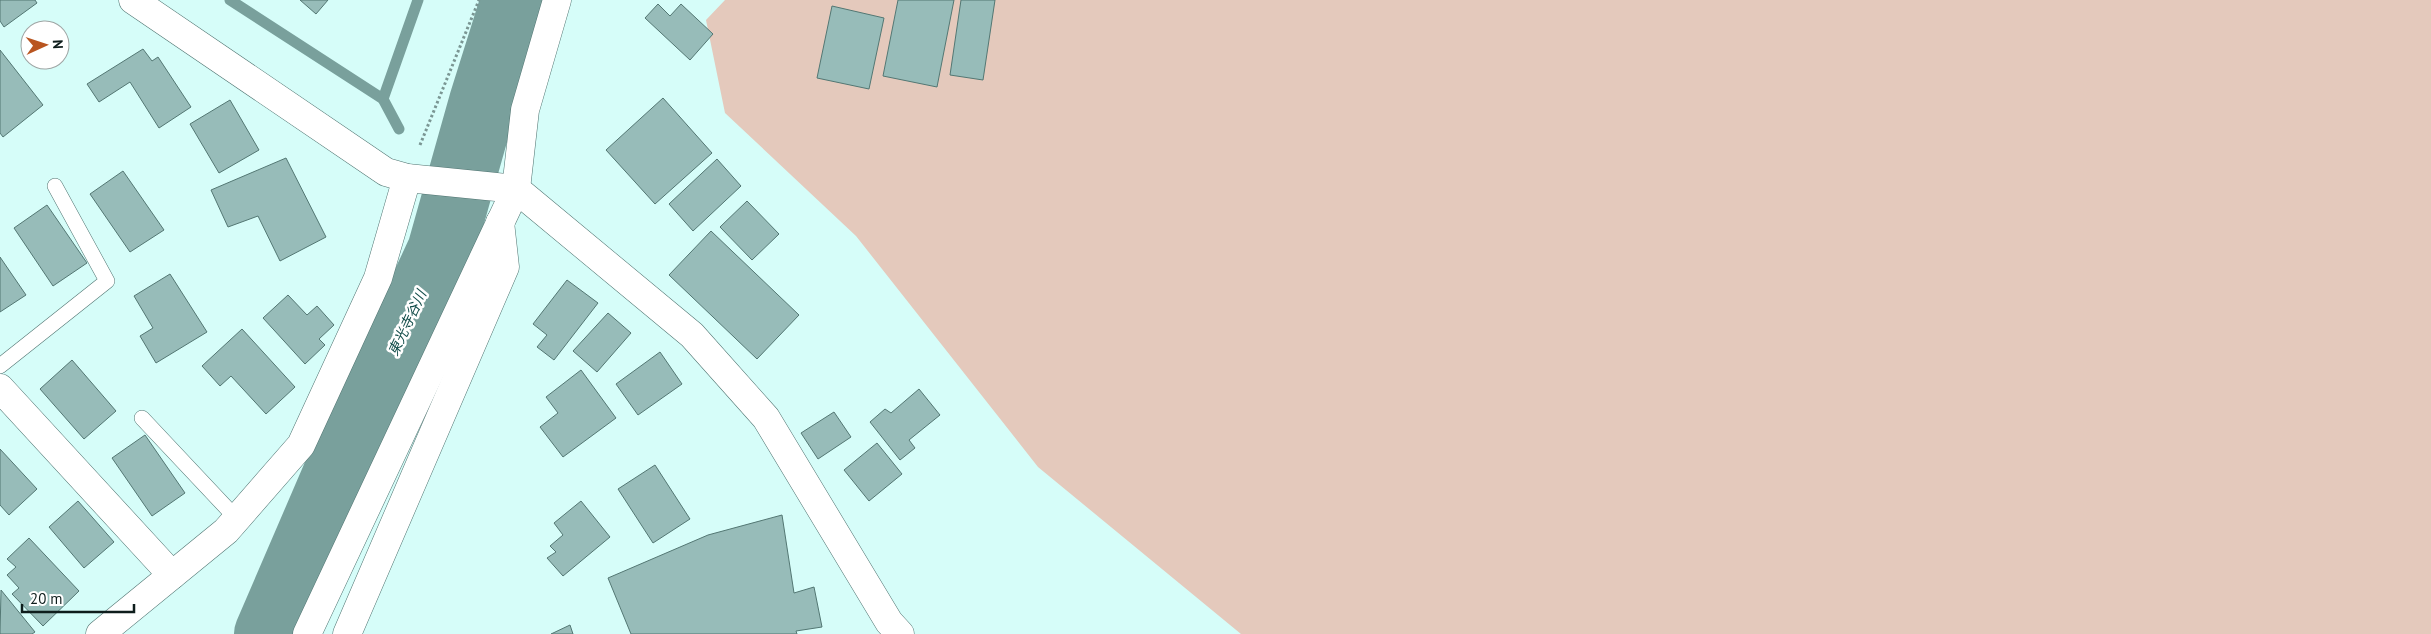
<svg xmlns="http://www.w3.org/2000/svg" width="2431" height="634" viewBox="0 0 2431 634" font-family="'PT Sans','Noto Sans JP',sans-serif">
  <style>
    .green { fill: #e4c9bc }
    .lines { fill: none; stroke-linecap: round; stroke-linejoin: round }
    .stream { stroke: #79a09c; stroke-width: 11 }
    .river { stroke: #79a09c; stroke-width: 68 }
    .building { fill: #97bcb9; stroke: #537773 }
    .service-casing { stroke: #507471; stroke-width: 16 }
    .minor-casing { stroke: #507471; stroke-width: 29 }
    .path { stroke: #7a9693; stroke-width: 3; stroke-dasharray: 2.5 2.5; stroke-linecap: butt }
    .service { stroke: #fff; stroke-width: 15 }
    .minor { stroke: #fff; stroke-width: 28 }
    .labels { text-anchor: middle; stroke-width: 5; stroke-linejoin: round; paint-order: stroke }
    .water-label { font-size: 14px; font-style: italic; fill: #134d4a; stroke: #fff }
  </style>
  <rect width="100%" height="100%" fill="#d6fdf9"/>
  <!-- green -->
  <path class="green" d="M725,0H2431V634H1241L1038,467L856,236L725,113L706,20Z"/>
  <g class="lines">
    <!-- stream -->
    <g class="stream">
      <path d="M230,0L383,99L399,129"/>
      <path d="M383,99L418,0"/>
      <path d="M431,189L449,224"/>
    </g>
    <!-- river -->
    <path class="river" d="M268,634L336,476L441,251L483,102L515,0"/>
  </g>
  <!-- building -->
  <g class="building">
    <path d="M0,0H35L37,3L4,27L0,21Z"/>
    <path d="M300,0H328L316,14Z"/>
    <path d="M898,0H954L937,87L883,76Z"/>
    <path d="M961,0H995L983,80L950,75Z"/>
    <path d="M658,4L670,16L681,4L713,34L690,60L645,18Z"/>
    <path d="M832,6L884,18L869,89L817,78Z"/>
    <path d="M143,49L152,61L158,57L191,107L159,128L130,82L99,102L87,84Z"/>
    <path d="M0,50L43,105L3,137L0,133Z"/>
    <path d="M663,98L712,153L655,204L606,150Z"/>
    <path d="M230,100L259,150L219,173L190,124Z"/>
    <path d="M286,158L326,237L280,261L258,216L228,227L211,190Z"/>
    <path d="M717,159L741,186L693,231L669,204Z"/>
    <path d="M123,171L164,230L130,252L90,194Z"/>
    <path d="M747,201L779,234L752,260L720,227Z"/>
    <path d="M47,205L87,263L53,286L14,228Z"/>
    <path d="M711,231L799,315L757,359L669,275Z"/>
    <path d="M0,257L26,295L0,312Z"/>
    <path d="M170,274L207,332L156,363L140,336L153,328L134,296Z"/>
    <path d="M567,280L598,303L554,360L537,347L547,335L533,324Z"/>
    <path d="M288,295L307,315L317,306L334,325L319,339L325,345L305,364L263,318Z"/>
    <path d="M608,313L631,333L597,372L573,351Z"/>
    <path d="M242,329L295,387L266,414L231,376L220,386L202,366Z"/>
    <path d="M660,352L682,384L638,415L616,384Z"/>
    <path d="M72,360L116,411L84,439L40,389Z"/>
    <path d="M581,370L616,418L563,457L540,427L558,413L546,397Z"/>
    <path d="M919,389L940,415L909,440L915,448L900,460L870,422L885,409L891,413Z"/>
    <path d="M834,412L851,437L818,459L801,433Z"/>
    <path d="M145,435L185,493L152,516L112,458Z"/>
    <path d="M877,443L902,474L869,501L844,470Z"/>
    <path d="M0,449L37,489L9,515L0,505Z"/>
    <path d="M655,465L690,519L653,543L618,489Z"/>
    <path d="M78,501L114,542L84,568L49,527Z"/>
    <path d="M581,501L610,537L563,576L547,558L556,552L550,546L563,535L554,523Z"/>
    <path d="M782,515L794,593L814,587L822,627L796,631L797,634H631L608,578L708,535Z"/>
    <path d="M29,538L79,591L43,626L12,594L19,588L7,575L16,567L7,559Z"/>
    <path d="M1,590L35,632L32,634H0Z"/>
    <path d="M570,625L573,634H551Z"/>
  </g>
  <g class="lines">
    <!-- service casing -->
    <g class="service-casing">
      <g id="service">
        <path d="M0,366L107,281L55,186"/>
        <path d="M142,418L237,519"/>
      </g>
    </g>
    <!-- minor casing -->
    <g class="minor-casing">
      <g id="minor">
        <path d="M133,0L386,172L407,178L516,189L692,335L766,418L889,622L900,634"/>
        <path d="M0,388L172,575"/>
        <path d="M100,634L226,531L301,445L378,278L407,178"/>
        <path d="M307,634L516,189L525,110L557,0"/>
        <path d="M347,634L505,267L500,222"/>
      </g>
    </g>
    <!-- path -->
    <path class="path" d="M420,145L479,0"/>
    <!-- service -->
    <use href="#service" class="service"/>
    <!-- minor -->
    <use href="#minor" class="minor"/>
  </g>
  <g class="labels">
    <!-- water labels -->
    <g class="water-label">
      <text transform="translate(407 323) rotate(-65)" y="5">東光寺谷川</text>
    </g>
  </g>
  <!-- north arrow -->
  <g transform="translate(45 45) rotate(87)"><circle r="24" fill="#ffffff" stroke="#9fa5a4"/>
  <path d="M0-4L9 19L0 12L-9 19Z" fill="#b95520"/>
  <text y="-8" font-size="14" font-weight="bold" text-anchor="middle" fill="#0e1d1c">N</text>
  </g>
  <!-- scale -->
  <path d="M22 604v8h112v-8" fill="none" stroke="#0e1d1c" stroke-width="2.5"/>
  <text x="30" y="604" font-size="15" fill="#0e1d1c" stroke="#ffffff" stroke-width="4" paint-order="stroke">20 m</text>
</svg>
